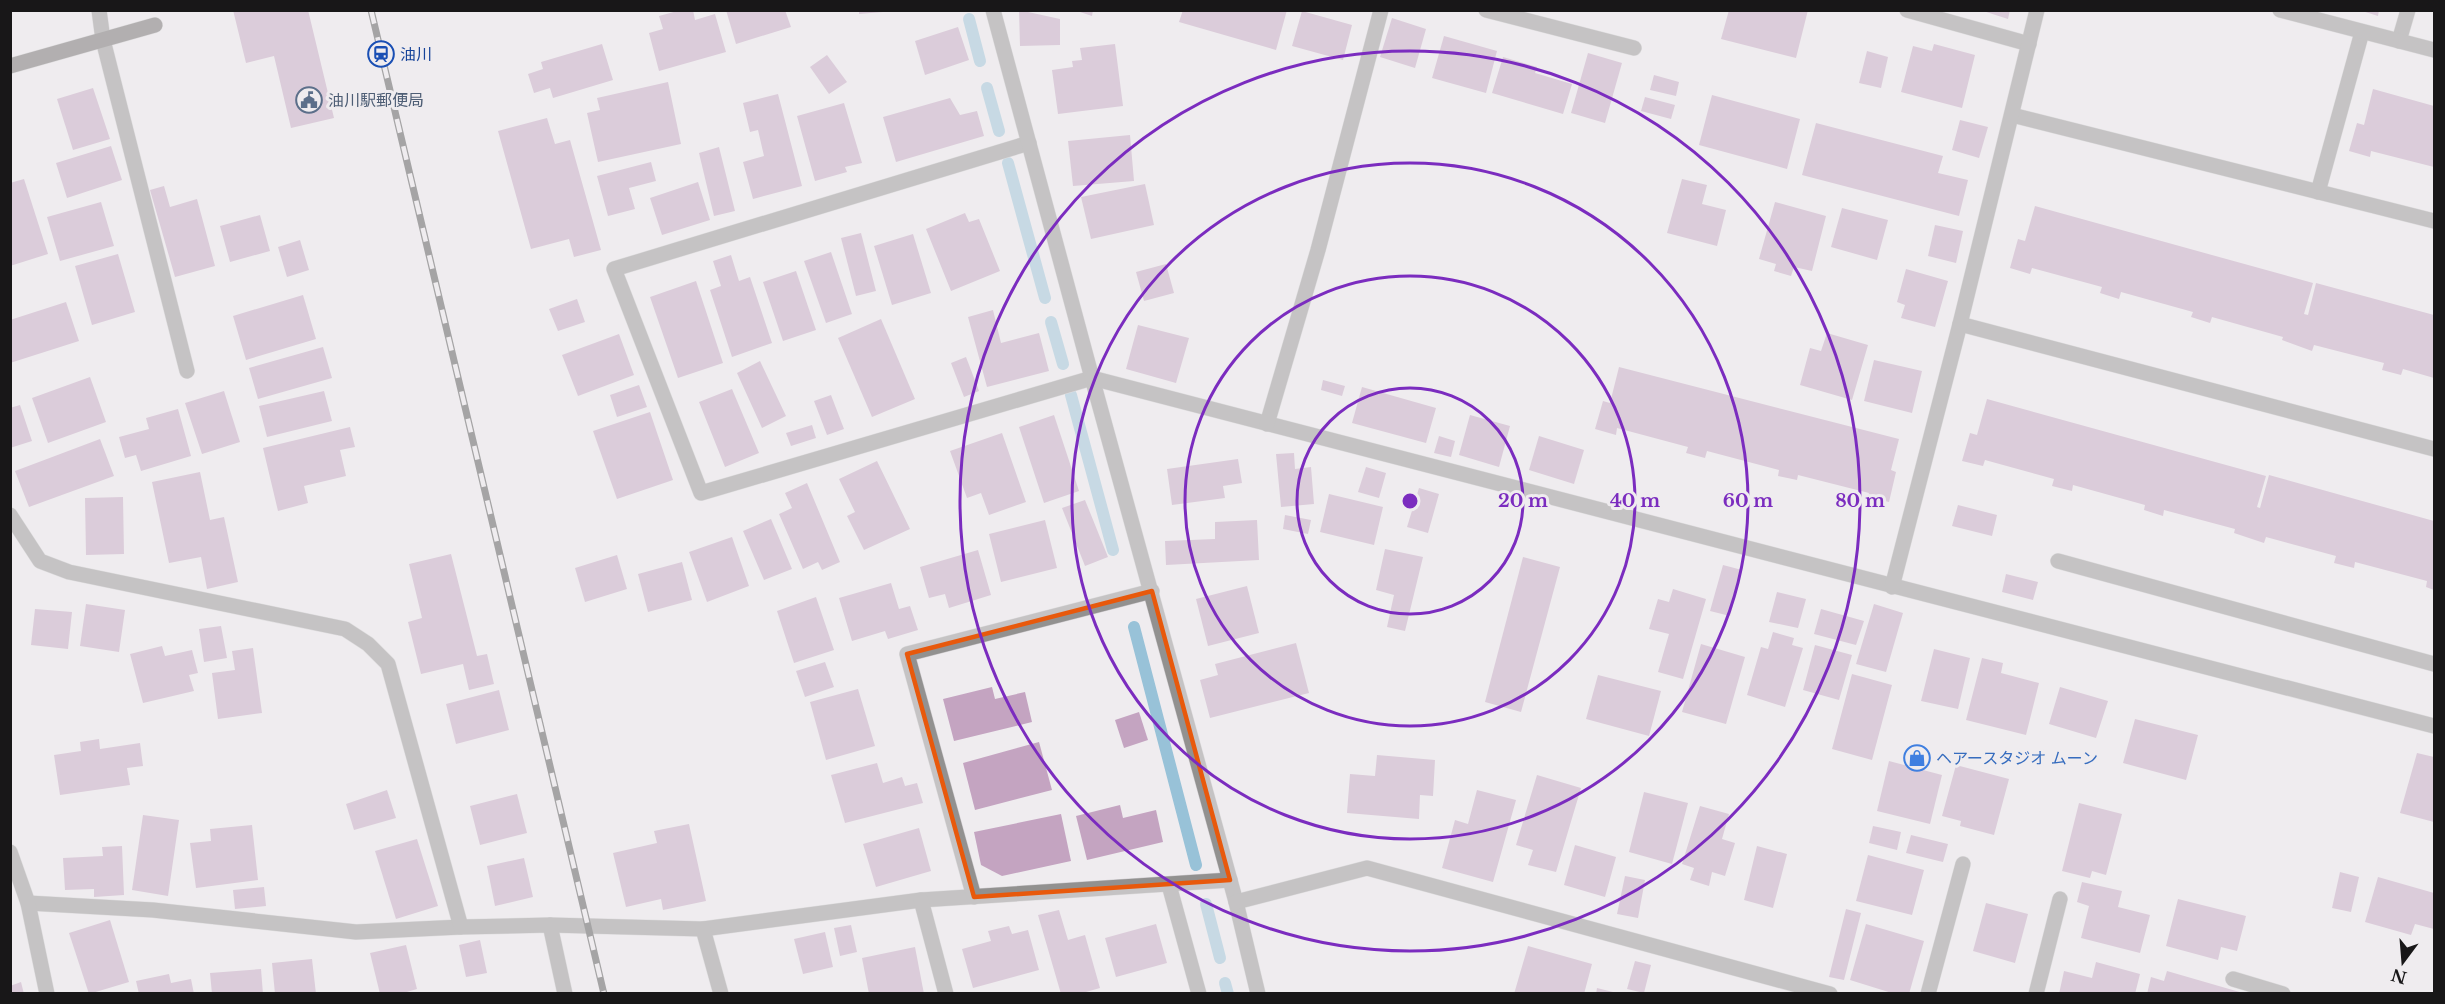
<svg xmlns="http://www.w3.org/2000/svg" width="2445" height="1004" viewBox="0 0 2445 1004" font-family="'Libre Baskerville','Noto Sans JP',serif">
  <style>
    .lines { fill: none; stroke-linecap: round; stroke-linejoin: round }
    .stream { stroke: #98c2d8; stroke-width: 12 }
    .building { fill: #c4a4c1 }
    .lane-casing { stroke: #cdcacd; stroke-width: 16 }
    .street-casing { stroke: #cdcacd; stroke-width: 16 }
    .secondary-casing { stroke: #cdcacd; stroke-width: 16 }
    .lane { stroke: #929190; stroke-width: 15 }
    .street { stroke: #929190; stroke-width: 15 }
    .secondary { stroke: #686564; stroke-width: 15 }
    .rail-casing { stroke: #4d4c4d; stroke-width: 7 }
    .rail { stroke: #efecef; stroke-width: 4.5; stroke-dasharray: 14; stroke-linecap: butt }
    .marked { fill: none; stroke: #e8590c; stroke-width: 4.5; stroke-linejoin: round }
    .ring { fill: none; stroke: #7b2cbf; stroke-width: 3 }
    .labels { text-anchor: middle; stroke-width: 6; stroke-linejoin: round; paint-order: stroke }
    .transit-label { font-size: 16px; fill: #164399; stroke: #efecef; text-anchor: start }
    .service-label { font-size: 16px; fill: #4e5e75; stroke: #efecef; text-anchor: start }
    .shop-label { font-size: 16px; fill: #366cbe; stroke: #efecef; text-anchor: start }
    .centre { fill: #7b2cbf; stroke: #efecef; stroke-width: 3 }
    .ring-label { font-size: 18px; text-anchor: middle; font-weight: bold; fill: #7b2cbf; stroke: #efecef; stroke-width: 6; stroke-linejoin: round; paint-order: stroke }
  </style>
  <rect width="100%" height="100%" fill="#efecef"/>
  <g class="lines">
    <!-- stream -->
    <g class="stream">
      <path d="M969,19L980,61"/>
      <path d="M987,88L999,131"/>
      <path d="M1008,163L1045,298"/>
      <path d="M1051,322L1063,364"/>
      <path d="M1071,395L1113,550"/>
      <path d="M1134,627L1196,865"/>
      <path d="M1206,904L1220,958"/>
      <path d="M1225,983L1228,994"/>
    </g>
  </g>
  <!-- building -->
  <g class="building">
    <path d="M233,10H308L334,118L291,128L274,56L246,63Z"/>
    <path d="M681,10H693L695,20L715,14L726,52L659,71L649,33L663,29L659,16Z"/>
    <path d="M726,10H785L791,27L736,44Z"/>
    <path d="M859,10H883V12L859,14Z"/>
    <path d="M1019,10L1060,19V45L1020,46Z"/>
    <path d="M1074,10H1093L1092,16Z"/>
    <path d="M1183,10H1287L1276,50L1179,22Z"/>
    <path d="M1729,10H1808L1796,58L1721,39Z"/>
    <path d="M1980,10H2010L2008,19Z"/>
    <path d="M2359,10H2379L2378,16Z"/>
    <path d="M1302,11L1352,25L1343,60L1292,46Z"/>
    <path d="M1392,18L1426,29L1415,68L1380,57Z"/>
    <path d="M958,27L969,60L925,75L915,41Z"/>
    <path d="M1444,36L1497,51L1486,93L1432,78Z"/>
    <path d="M602,44L613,80L553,98L550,88L534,93L528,74L543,69L541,62Z"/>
    <path d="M1115,44L1123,106L1058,114L1052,70L1073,67L1072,61L1082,60L1080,48Z"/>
    <path d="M1934,44L1975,55L1962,108L1901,92L1913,46L1932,51Z"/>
    <path d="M1867,51L1888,57L1881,88L1859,83Z"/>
    <path d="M1588,53L1622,63L1605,123L1571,113Z"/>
    <path d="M827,55L847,82L829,94L810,67Z"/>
    <path d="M1503,57L1537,67L1535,73L1572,84L1563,114L1492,93Z"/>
    <path d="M1654,75L1679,82L1676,96L1650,90Z"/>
    <path d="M668,82L681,144L598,162L587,113L600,110L597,98Z"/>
    <path d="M93,88L110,139L73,150L57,99Z"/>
    <path d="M2373,89L2434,106V167L2371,151L2370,157L2349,151L2357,123L2364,125Z"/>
    <path d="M778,94L802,186L753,199L743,162L764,156L758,130L750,132L743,103Z"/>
    <path d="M1712,95L1800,119L1787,169L1699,145Z"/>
    <path d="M1645,97L1675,105L1671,119L1641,111Z"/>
    <path d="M950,98L960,115L977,111L984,136L896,162L883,117Z"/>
    <path d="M844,103L862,163L845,167L847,172L815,181L797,116Z"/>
    <path d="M547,118L555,144L570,140L601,250L574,257L569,239L531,249L498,131Z"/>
    <path d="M1960,120L1988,127L1979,158L1952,150Z"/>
    <path d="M1816,123L1943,156L1938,173L1968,180L1959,216L1802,175Z"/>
    <path d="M1130,135L1134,181L1073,186L1068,141Z"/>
    <path d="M111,146L122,180L67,198L56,163Z"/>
    <path d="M719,147L735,211L714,216L699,153Z"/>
    <path d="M651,162L656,181L629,188L635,209L608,216L597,176Z"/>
    <path d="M24,179L48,254L10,266V183Z"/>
    <path d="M1682,179L1707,185L1702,204L1726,210L1717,246L1667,233Z"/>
    <path d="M698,182L710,220L662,235L650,198Z"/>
    <path d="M1145,184L1154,225L1091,239L1081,197Z"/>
    <path d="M164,186L170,207L197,199L215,266L175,277L150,190Z"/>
    <path d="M101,202L114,246L60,261L47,217Z"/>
    <path d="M1775,202L1826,216L1812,271L1794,267L1791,276L1774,271L1776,264L1759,259Z"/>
    <path d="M2035,206L2313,283L2304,314L2308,315L2316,283L2434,315V378L2403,369L2401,375L2382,370L2384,363L2314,345L2312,351L2282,340L2283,337L2212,317L2210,323L2191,317L2193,312L2121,292L2119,299L2100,293L2102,287L2032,268L2030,274L2010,268L2018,239L2025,241Z"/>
    <path d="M1842,208L1888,220L1877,260L1831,247Z"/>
    <path d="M965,213L969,222L979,219L1000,271L951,291L926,229Z"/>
    <path d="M260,215L270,251L230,262L220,226Z"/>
    <path d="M1935,225L1963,231L1956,263L1928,256Z"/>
    <path d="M861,233L876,291L856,296L841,238Z"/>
    <path d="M913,234L931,293L892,305L874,246Z"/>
    <path d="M300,240L309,270L287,277L278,247Z"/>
    <path d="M831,252L852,314L826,323L804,261Z"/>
    <path d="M118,254L135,312L92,325L75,266Z"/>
    <path d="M731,255L739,281L750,277L772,343L732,357L710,290L721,286L713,261Z"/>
    <path d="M1166,264L1174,293L1144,301L1136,272Z"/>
    <path d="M1906,269L1948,281L1935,327L1901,318L1905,305L1897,302Z"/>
    <path d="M796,271L816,330L783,341L763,282Z"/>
    <path d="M696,281L723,363L678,378L650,297Z"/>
    <path d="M303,295L316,339L246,360L233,316Z"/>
    <path d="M577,299L585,322L558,331L549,309Z"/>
    <path d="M66,302L79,341L10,363V320Z"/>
    <path d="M993,310L1001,343L1039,333L1049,371L987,387L968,317Z"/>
    <path d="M881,319L915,399L872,417L838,338Z"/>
    <path d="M1138,325L1189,338L1176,383L1126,369Z"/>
    <path d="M1827,333L1868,345L1852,400L1800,385L1810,348L1821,351Z"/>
    <path d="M619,334L634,375L578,396L562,355Z"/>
    <path d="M323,347L332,378L258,399L249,368Z"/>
    <path d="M966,357L979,391L964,397L951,363Z"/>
    <path d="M1874,360L1922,371L1912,413L1864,401Z"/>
    <path d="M760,361L786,416L762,428L737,373Z"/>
    <path d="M1619,367L1899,439L1891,470L1896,472L1889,502L1868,497L1869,493L1798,475L1797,480L1778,476L1779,470L1707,451L1705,458L1686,453L1688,447L1617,428L1616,435L1595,429L1603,401L1610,403Z"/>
    <path d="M90,377L106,422L48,443L32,398Z"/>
    <path d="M1323,380L1345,386L1342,396L1321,390Z"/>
    <path d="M639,385L647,407L617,417L610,395Z"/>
    <path d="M1362,387L1436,408L1426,443L1352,423Z"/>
    <path d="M732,389L759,453L725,467L699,402Z"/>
    <path d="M224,391L240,442L202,454L185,403Z"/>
    <path d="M324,391L332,421L267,437L259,406Z"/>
    <path d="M831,395L844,429L827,435L814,401Z"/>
    <path d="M1987,399L2266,476L2257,507L2260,508L2269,475L2434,521V590L2426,587L2427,581L2355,562L2354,568L2334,563L2336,556L2266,537L2264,543L2234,533L2235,529L2164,510L2163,516L2144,510L2145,505L2073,485L2072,491L2052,486L2054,479L1985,460L1983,466L1962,461L1970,433L1977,435Z"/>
    <path d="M20,405L32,441L10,448V408Z"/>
    <path d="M178,409L191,456L141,471L136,455L125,458L119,437L149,429L146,418Z"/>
    <path d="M650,412L673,480L617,499L593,431Z"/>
    <path d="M1054,415L1079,491L1044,503L1019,427Z"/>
    <path d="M1470,415L1510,426L1499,467L1459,455Z"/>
    <path d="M812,425L816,438L791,446L786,433Z"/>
    <path d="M350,427L355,447L340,450L346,476L304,486L308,503L278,511L263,448Z"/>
    <path d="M1002,433L1026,502L989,515L981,493L967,498L950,451Z"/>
    <path d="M1439,436L1455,441L1451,457L1434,453Z"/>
    <path d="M1539,436L1584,450L1574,484L1529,470Z"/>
    <path d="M100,439L114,476L29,507L15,471Z"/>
    <path d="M1294,453L1295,469L1311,467L1314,504L1281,507L1276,454Z"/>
    <path d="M1238,459L1242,483L1223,486L1225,498L1172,505L1167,469Z"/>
    <path d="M877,461L910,529L864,550L847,516L855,512L839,479Z"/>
    <path d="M1366,467L1386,473L1379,498L1358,492Z"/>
    <path d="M200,472L210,520L224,517L238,582L207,589L201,557L169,563L152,482Z"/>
    <path d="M807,483L840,562L822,570L818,562L803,569L779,514L792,508L785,493Z"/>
    <path d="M1419,488L1439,494L1428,533L1407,527Z"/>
    <path d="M1329,494L1383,507L1374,545L1320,532Z"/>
    <path d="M123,497L124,554L86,555L85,498Z"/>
    <path d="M1085,500L1108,557L1085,566L1062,508Z"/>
    <path d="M1958,505L1997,515L1992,536L1952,526Z"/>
    <path d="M1285,515L1311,520L1308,534L1283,529Z"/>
    <path d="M771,519L792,569L764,580L743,531Z"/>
    <path d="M1045,520L1057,568L1001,582L989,534Z"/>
    <path d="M1257,520L1259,560L1166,565L1165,541L1215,539V522Z"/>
    <path d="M732,537L749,586L707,602L689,552Z"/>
    <path d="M1385,549L1423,557L1405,631L1387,627L1394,595L1376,590Z"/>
    <path d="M978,550L991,595L949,608L945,594L929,598L920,567Z"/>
    <path d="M451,554L477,656L487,654L494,684L469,690L463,664L421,674L408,622L422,618L409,564Z"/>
    <path d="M617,555L627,589L585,602L575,568Z"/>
    <path d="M1523,557L1560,567L1521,712L1485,702Z"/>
    <path d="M682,562L692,600L648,612L638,574Z"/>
    <path d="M1723,565L1742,570L1730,616L1710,611Z"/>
    <path d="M2006,574L2038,582L2033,600L2002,592Z"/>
    <path d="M891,583L899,609L910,606L918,630L888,639L885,631L852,641L839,598Z"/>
    <path d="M1247,586L1259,633L1208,646L1196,599Z"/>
    <path d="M1673,589L1706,599L1683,679L1658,672L1669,634L1649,629L1658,599L1669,602Z"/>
    <path d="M1777,592L1806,599L1798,628L1769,622Z"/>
    <path d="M816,597L834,650L794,663L777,611Z"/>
    <path d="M86,604L125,610L119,652L80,646Z"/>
    <path d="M1874,604L1903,613L1886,672L1856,664Z"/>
    <path d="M35,609L72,612L68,649L31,645Z"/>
    <path d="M1821,609L1864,621L1856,645L1814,634Z"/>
    <path d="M221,626L227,658L204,662L199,629Z"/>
    <path d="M1773,632L1794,638L1792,645L1803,648L1785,707L1747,695L1761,647L1768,649Z"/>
    <path d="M1296,643L1309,693L1210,718L1200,680L1218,675L1215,664Z"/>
    <path d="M1701,644L1745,657L1726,724L1682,712Z"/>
    <path d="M1815,645L1852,655L1839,700L1803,690Z"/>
    <path d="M162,646L165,656L192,650L198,673L189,675L194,691L143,703L130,654Z"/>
    <path d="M253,648L262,713L218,719L212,673L235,670L232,651Z"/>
    <path d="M1934,649L1970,658L1958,709L1921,701Z"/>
    <path d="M1982,658L2003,663L2001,673L2039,683L2026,735L1966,720Z"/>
    <path d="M825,662L834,687L805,697L796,671Z"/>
    <path d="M1852,674L1892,685L1872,760L1832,749Z"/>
    <path d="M1598,675L1661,691L1649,736L1586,719Z"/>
    <path d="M992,687L995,699L1025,692L1032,722L954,741L943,699Z"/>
    <path d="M2060,687L2108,701L2096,738L2049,724Z"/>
    <path d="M858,689L875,746L826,760L810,702Z"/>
    <path d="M499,690L509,730L456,744L446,704Z"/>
    <path d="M1139,712L1148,740L1124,748L1115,720Z"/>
    <path d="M2135,719L2198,735L2186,780L2123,763Z"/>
    <path d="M99,739L100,749L140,743L143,766L127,768L130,785L60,795L54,755L81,751L80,742Z"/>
    <path d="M1039,742L1052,790L975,810L963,763Z"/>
    <path d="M2417,753L2434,757V822L2400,813Z"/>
    <path d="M1377,755L1435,760L1433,796L1420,795L1419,819L1347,813L1350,774L1375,776Z"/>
    <path d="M1889,761L1942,775L1930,824L1877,811Z"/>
    <path d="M877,763L883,783L902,777L905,786L917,783L923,803L845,823L831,775Z"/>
    <path d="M1956,765L2009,779L1994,835L1960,826L1961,821L1942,816Z"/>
    <path d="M1537,775L1581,788L1556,872L1528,865L1533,850L1516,845Z"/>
    <path d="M387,790L396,818L354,830L346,804Z"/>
    <path d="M1477,790L1516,800L1493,882L1442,868L1455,820L1468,824Z"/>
    <path d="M1644,792L1688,803L1672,864L1629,852Z"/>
    <path d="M517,794L527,833L480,845L470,806Z"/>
    <path d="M2079,803L2122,814L2106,875L2092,871L2090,878L2062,871Z"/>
    <path d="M1120,805L1123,818L1156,810L1163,842L1087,860L1076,816Z"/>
    <path d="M1700,806L1729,814L1722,839L1735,843L1725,876L1712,872L1709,886L1690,880L1694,868L1682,864Z"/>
    <path d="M1061,814L1071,861L1002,876L981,865L974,832Z"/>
    <path d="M143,815L179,820L168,896L132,890Z"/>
    <path d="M689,824L706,901L663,910L661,899L626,907L613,853L657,843L654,831Z"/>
    <path d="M252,825L258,880L196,888L190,843L211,841L210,829Z"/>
    <path d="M1873,826L1901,832L1897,850L1869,843Z"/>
    <path d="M919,828L931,871L876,887L863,844Z"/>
    <path d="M1911,835L1948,844L1943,862L1906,853Z"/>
    <path d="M417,839L438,906L396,919L375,851Z"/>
    <path d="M1575,845L1616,857L1605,897L1564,885Z"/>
    <path d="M122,846L124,895L94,897V889L65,890L63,858L103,856L102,847Z"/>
    <path d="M1757,846L1787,854L1773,908L1744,900Z"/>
    <path d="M1868,855L1924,870L1912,915L1856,901Z"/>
    <path d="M524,858L533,897L495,906L487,866Z"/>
    <path d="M2340,872L2359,877L2351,912L2332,908Z"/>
    <path d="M1625,876L1645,880L1638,918L1617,914Z"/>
    <path d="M2378,877L2434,893V929L2415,924L2411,935L2365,922Z"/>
    <path d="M2082,882L2122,891L2118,907L2150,915L2140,953L2081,938L2089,906L2077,902Z"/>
    <path d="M264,887L266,906L235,909L233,890Z"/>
    <path d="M2178,899L2246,916L2237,951L2221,947L2218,960L2166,946Z"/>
    <path d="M1986,903L2028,914L2015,963L1973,951Z"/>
    <path d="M1846,909L1861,913L1844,980L1829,977Z"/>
    <path d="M1059,910L1068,940L1085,935L1100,988L1079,994H1061L1038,915Z"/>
    <path d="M110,920L129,982L89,994L69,933Z"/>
    <path d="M1156,924L1167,963L1116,977L1105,938Z"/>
    <path d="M1866,924L1924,941L1909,994H1895L1850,980Z"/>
    <path d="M851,925L857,952L840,956L834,928Z"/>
    <path d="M1009,926L1012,934L1028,930L1039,970L973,988L962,949L991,941L988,931Z"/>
    <path d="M825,932L833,967L803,974L794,939Z"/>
    <path d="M480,940L487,973L466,977L459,945Z"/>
    <path d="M406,945L417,989L400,994H380L370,953Z"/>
    <path d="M1528,946L1592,964L1584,994H1514Z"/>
    <path d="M915,947L924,994H869L862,958Z"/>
    <path d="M312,959L316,994H275L272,963Z"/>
    <path d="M1635,961L1651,965L1644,993L1627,989Z"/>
    <path d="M2096,962L2140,974L2135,994H2059L2064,971L2092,978Z"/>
    <path d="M261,969L263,994H212L210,973Z"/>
    <path d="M2167,971L2243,993V994H2147L2151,977L2164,981Z"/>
    <path d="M169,974L171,983L191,979L194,994H139L136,981Z"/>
    <path d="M21,982L24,994H10V986Z"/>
    <path d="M1597,988L1617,993V994H1596Z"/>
  </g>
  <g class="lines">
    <!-- lane casing -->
    <g class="lane-casing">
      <g id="lane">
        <path d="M99,10L103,40L187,371"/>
        <path d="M1486,10L1634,48"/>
        <path d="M1907,10L2029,44"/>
        <path d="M2399,41L2408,10"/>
        <path d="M2012,115L2434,221"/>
        <path d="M1029,143L614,269L701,493L1092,378"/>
        <path d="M2318,192L2362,32"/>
        <path d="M2058,561L2434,664"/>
        <path d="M28,903L153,910L356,932L461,927"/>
        <path d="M550,925L565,994"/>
        <path d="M2233,979L2283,994"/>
      </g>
    </g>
    <!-- street casing -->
    <g class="street-casing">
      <g id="street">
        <path d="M993,10L1092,378L1236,902L1258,994"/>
        <path d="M2280,10L2434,50"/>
        <path d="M1960,324L2434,449"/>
        <path d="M1092,378L2434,726"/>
        <path d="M1267,424L1318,250L1381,10"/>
        <path d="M10,515L40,561L69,572L345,629L368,644L388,664L461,927L550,925L703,929L921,900L1230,880"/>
        <path d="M1892,587L1960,324L2037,10"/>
        <path d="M10,852L28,903L47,994"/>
        <path d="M1169,885L1199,994"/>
        <path d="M974,897L907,654L1152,591"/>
        <path d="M921,900L946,994"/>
        <path d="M1236,902L1367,868L1830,994"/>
        <path d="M703,929L721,994"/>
        <path d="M1928,994L1963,864"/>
        <path d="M2036,994L2060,899"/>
      </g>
    </g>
    <!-- secondary casing -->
    <g class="secondary-casing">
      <path id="secondary" d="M10,66L155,25"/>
    </g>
    <!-- lane -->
    <use href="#lane" class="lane"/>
    <!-- street -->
    <use href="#street" class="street"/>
    <!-- secondary -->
    <use href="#secondary" class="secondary"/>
    <!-- rail casing -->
    <g class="rail-casing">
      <path id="rail" d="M371,10L604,994"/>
    </g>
    <!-- rail -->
    <use href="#rail" class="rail"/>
  </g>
  <!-- marked area -->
  <path d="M0 0H2445V1004H0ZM1152,591L1230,880L974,897L907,654Z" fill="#efecef" fill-opacity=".55" fill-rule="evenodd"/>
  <path class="marked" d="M1152,591L1230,880L974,897L907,654Z"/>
  <!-- distance rings -->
  <g class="ring">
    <circle cx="1410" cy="501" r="113"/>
    <circle cx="1410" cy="501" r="225"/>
    <circle cx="1410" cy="501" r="338"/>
    <circle cx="1410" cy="501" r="450"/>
  </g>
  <!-- icons -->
  <defs>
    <g id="station-ring" transform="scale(1.35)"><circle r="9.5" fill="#efecef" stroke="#1a4fb4" stroke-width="1.5"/><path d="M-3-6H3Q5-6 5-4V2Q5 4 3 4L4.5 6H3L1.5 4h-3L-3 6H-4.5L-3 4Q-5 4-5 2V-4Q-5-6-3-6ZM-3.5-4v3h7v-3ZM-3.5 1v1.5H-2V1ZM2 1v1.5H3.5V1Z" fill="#1a4fb4"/></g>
    <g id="civic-ring" transform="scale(1.35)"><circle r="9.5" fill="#efecef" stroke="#5c6f8a" stroke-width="1.5"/><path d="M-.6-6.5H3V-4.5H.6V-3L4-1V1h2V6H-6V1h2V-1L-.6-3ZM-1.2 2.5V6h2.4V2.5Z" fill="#5c6f8a"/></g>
    <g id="shop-ring" transform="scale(1.35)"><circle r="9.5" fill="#efecef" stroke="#3f7fe0" stroke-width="1.5"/><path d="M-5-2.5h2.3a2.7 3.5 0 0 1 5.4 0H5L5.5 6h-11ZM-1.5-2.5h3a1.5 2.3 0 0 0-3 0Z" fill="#3f7fe0"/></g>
  </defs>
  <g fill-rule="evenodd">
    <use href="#station-ring" x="381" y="54"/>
    <use href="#civic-ring" x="309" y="100"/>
    <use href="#shop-ring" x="1917" y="758"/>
  </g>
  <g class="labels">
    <!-- transit labels -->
    <g class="transit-label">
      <text x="400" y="60">油川</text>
    </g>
    <!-- service labels -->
    <g class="service-label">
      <text x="328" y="106">油川駅郵便局</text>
    </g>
    <!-- shop labels -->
    <g class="shop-label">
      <text x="1936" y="764">ヘアースタジオ ムーン</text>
    </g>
  </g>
  <circle cx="1410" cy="501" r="9" class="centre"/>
  <g class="ring-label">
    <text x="1523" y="507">20 m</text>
    <text x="1635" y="507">40 m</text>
    <text x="1748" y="507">60 m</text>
    <text x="1860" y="507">80 m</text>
  </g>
  <!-- border -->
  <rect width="2445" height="1004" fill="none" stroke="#181718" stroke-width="24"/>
  <!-- north arrow -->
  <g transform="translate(2403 962) rotate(196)" stroke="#efecef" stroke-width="4.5" paint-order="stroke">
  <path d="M0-4.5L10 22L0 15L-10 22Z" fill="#181718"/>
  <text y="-9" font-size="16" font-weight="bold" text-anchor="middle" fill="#181718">N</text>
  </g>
</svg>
